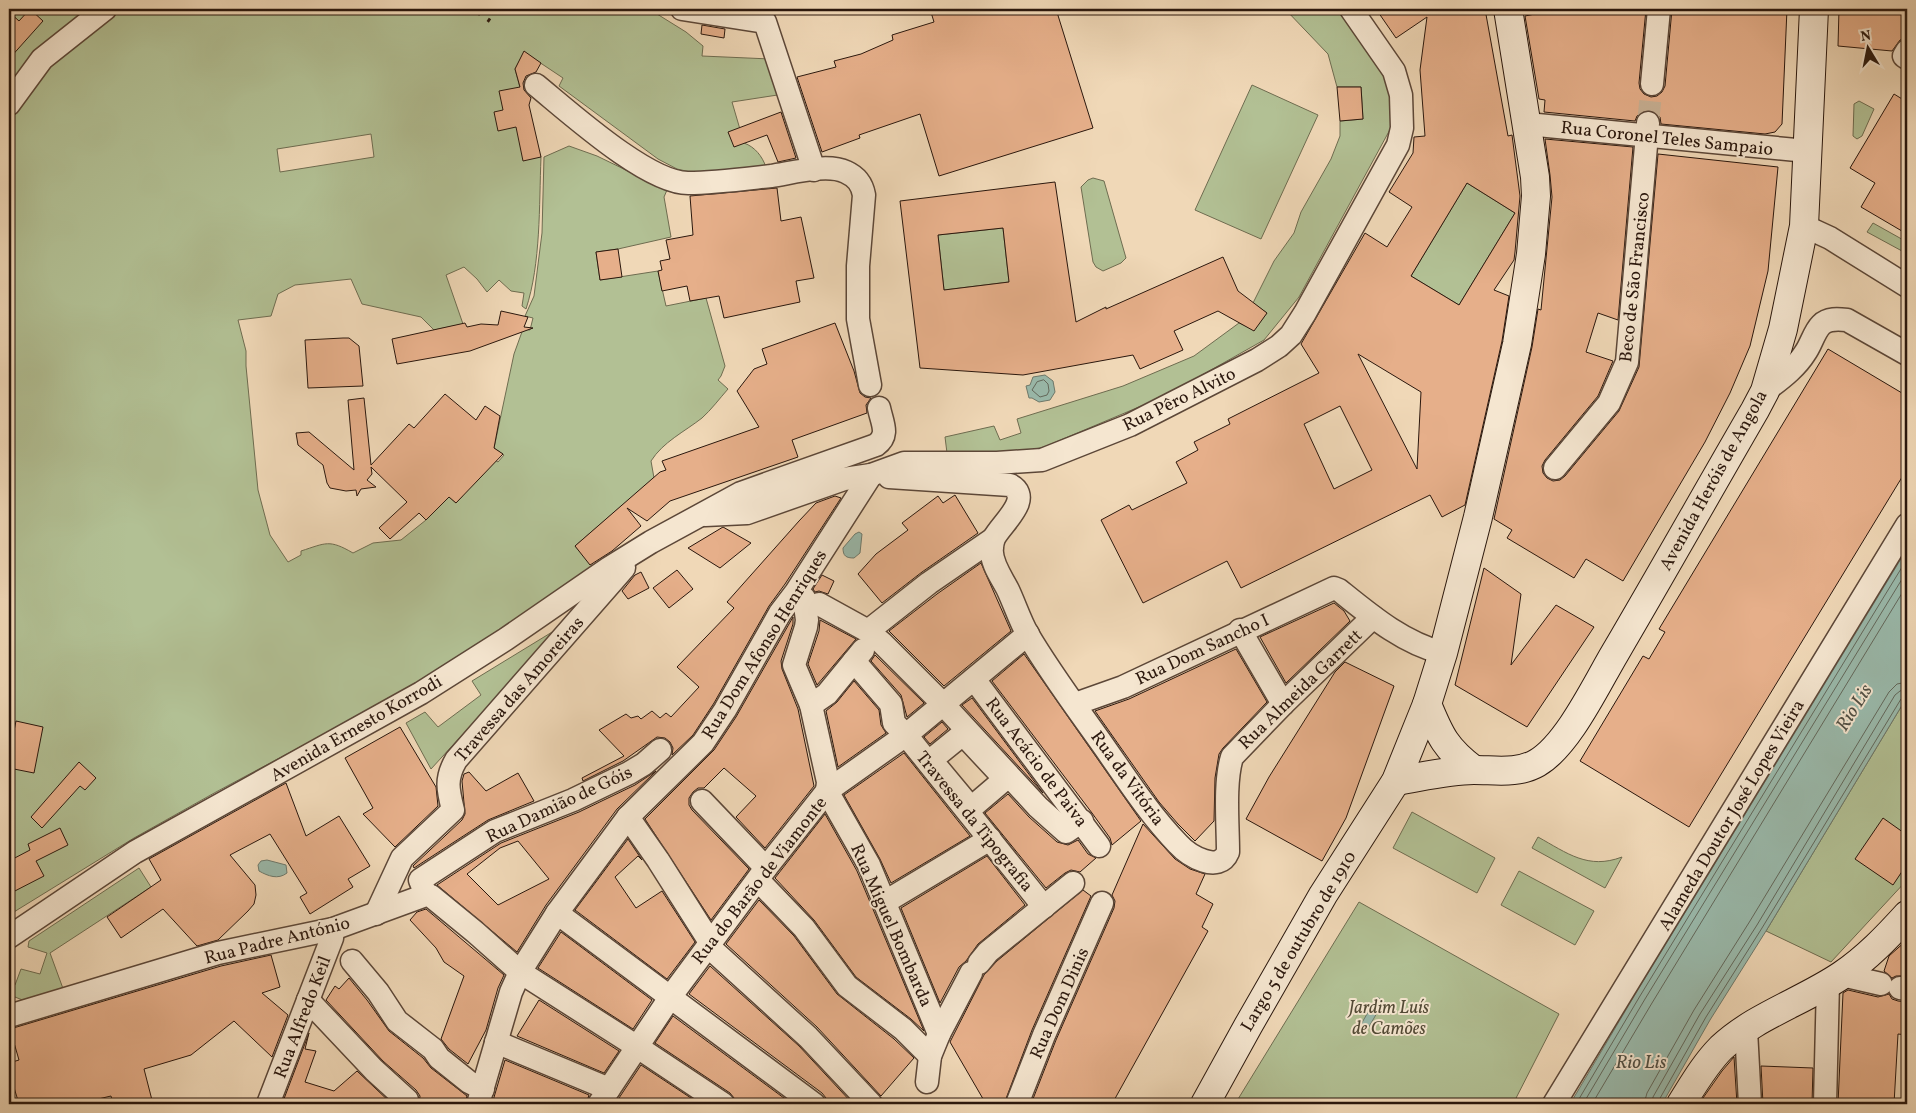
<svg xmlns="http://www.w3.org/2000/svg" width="1916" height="1113" viewBox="0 0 1916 1113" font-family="Vollkorn,serif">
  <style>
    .green { fill: #b2c094; stroke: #6e6c50; fill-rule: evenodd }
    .water { fill: #9abaac; stroke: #6d796c }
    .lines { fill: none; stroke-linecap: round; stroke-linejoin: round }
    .shore { stroke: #62685c; stroke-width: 1 }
    .building { fill: #e6af8a; stroke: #2a170d; fill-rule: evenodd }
    .street-tunnel { stroke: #c8b195; stroke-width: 22; stroke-dasharray: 22 11; stroke-linecap: butt }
    .street-casing { stroke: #5c4738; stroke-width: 25 }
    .secondary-casing { stroke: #2a170d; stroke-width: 30 }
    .street { stroke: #f5e6d0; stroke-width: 22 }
    .secondary { stroke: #f5e6d0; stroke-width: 28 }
    .rail { stroke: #2a170d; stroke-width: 4; stroke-dasharray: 9 9; stroke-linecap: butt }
    .labels { text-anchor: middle; stroke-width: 4; stroke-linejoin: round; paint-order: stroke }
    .street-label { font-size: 18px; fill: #2a170d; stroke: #f5e6d0 }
    .park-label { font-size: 18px; font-style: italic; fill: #534a36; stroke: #f5e6d0 }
    .water-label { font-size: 19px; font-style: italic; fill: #515045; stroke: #f5e6d0 }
  </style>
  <rect width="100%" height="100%" fill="#f0d8b7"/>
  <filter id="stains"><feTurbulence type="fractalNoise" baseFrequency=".004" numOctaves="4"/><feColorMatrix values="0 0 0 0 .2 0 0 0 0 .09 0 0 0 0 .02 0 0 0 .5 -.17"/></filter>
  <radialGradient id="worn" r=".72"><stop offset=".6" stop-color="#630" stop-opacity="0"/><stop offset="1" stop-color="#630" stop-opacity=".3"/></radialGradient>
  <!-- green -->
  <g class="green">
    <path d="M9,9H649L686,32L703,46L702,56L770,59L784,94L732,102L744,143C755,147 762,156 766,167L695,173L677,169L658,159L559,86L563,78L524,52L515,69L537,151L541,157C539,206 541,263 526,309L522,306L524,293L511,291L499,280L487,292L477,279L464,267L446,275L463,324L434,330L421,317L362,304L351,279L295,285L278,294L271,316L238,320L246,351V366L258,490L270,535L288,562L301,555V551C326,543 329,539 353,553L373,543L401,540L426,520L449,497L456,503L462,497L468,476L476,482L483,475L475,468L487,455L498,462L504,455L494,448L514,354L523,329L530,330L533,318L525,316L534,296L542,233L544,157L569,146L597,156L667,190L664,197L671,237L618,249L596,252L600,280L658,271L666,306L706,298L725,366L721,376L718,380L728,389C720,398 711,410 702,418C684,432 663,442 651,461L654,478L575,546L593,567L501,630L414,686L216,792L134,838L9,915ZM371,134L374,157L280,172L277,149Z"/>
    <path d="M1285,9H1337L1364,44L1390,87L1393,124L1299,297L1264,340L1165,396L1044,447L1008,455L947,453L945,437L994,426L1000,440L1021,433L1017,419L1123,386L1194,356L1239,323L1254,330L1267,313L1253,303L1274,261L1294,233L1301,212L1331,159L1340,136V121L1363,119L1361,87H1337L1328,54Z"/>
    <path d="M1252,85L1318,115L1261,239L1195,210Z"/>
    <path d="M1859,101L1874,109L1862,136L1857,139L1853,136L1854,104Z"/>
    <path d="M1093,178L1104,181L1126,258L1121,263L1103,271L1096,267L1093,262L1081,187L1088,180Z"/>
    <path d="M1467,183L1515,213L1459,305L1411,276Z"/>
    <path d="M1873,223L1907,242L1902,251L1867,232Z"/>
    <path d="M1003,228L1009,282L944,290L938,235Z"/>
    <path d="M562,626L431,769L406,723L425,712L438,727L481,695L472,681Z"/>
    <path d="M1907,697V880L1831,962L1766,931Z"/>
    <path d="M1412,812L1495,858L1477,893L1393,848Z"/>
    <path d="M1538,837C1567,853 1588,870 1622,857L1605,888L1532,848Z"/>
    <path d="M139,868L151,887L50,953L65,994L25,1001L10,995L9,987L15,985L21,969L40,974L47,953L28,947L29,941Z"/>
    <path d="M1519,871L1594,911L1575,945L1501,905Z"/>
    <path d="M1359,902L1559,1014L1513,1104H1235Z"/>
  </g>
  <!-- water -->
  <g class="water">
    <path d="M1045,375L1053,381L1055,392L1050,400L1039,402L1032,398H1029L1026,386L1030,385L1033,377Z"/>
    <path d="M859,532L862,534L860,553L854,558C846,558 843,556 843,548L855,534Z"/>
    <path d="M1907,549V697L1766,931L1710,1020L1662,1104H1570L1636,993Z"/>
    <path d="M267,860L286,865L287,873C278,880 268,876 259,871L258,865L261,861Z"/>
    <path d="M1377,997L1384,1001L1367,1030L1360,1026Z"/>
  </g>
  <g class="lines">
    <!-- shore -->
    <g class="shore">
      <path d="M1044,380L1048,384L1049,391L1047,395L1040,397L1032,390L1037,382Z"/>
      <path d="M1576,1104L1640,996L1907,559"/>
      <path d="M1583,1104L1645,999L1907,571"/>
      <path d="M1592,1104L1652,1003L1907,585"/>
      <path d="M1644,1104L1647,1093L1694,1010L1750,921L1889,692L1897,684L1907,682"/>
      <path d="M1652,1104L1653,1097L1700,1014L1757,925L1895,695L1900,691L1907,689"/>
      <path d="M1658,1104L1659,1100L1706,1017L1762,928L1901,699L1907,696"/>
    </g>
  </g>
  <!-- building -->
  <g class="building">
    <path d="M30,9L43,21L9,59V12L19,21Z"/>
    <path d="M930,9H1056L1093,128L939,176L920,114L859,135L860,138L822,152L797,77L836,67L834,61L861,54L893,40L892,35L934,22Z"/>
    <path d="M1376,9H1485L1508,136L1512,135L1520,196L1515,252L1514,260L1494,290L1509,296L1502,341L1465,505L1442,517L1430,495L1241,588L1227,561L1143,603L1101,520L1129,505L1132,510L1187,483L1176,462L1198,450L1194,442L1230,424L1228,419L1319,373L1301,344L1365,233L1387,247L1412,207L1389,192L1413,153L1414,137L1425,136L1420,70L1427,17L1396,38ZM1467,183L1515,213L1459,305L1411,276ZM1358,354L1421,392L1417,469ZM1340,406L1372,470L1334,489L1304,424Z"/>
    <path d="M1560,9H1646L1639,83L1640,89L1644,94L1651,97L1657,96L1662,92L1665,86L1672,9H1787L1782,124L1775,132L1765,134L1661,124L1660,117L1655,112L1650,110L1642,111L1637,116L1635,121L1544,112L1545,100L1539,99L1525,16Z"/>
    <path d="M1839,9H1907V38L1900,40L1892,51L1838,46Z"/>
    <path d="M702,25L725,29L724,38L701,34Z"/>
    <path d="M524,51L541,63L536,72L526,76L523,83L524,90L531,98L529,105L541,157L523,161L516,127L498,131L494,112L503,110L499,91L520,87L515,69Z"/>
    <path d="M1337,87H1361L1363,119L1340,121Z"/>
    <path d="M1894,94L1907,102V234L1861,207L1875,183L1850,168Z"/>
    <path d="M781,112L796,158L778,162L767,135L734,147L728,132Z"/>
    <path d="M1545,139L1633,147L1618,320L1598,313L1586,352L1613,361L1598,396L1545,460L1542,466L1543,473L1547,478L1553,481L1560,480L1565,476L1619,411L1639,367L1658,154L1778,167L1768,271L1750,346L1730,393L1705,442L1623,581L1586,559L1574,578L1507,538L1512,530L1494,519L1532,347L1538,309L1541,310L1552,197L1550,175Z"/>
    <path d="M1055,182L1076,322L1106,307V309L1223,257L1238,291L1267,313L1254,331L1218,311L1174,331L1183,350L1140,369L1133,355L1023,375L920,368L900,201ZM1003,228L1009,282L944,290L938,235Z"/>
    <path d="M777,188L781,221L801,217L814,278L796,281L800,302L724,318L719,296L690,301L687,286L662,291L658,271L662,270L660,261L670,259L666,240L693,235L690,196Z"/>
    <path d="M618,249L622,277L600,280L596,252Z"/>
    <path d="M501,311L528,317L524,327L533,328L470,351L397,364L392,339L465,323L467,327L481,324L498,325Z"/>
    <path d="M835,323L854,371L860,393L865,397L871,398L866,405L867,413L792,440L798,457L670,501L647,521L627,508L641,526L612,551L590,565L575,546L660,472L666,470L662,461L759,427L737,391L754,369L767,364L762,349Z"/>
    <path d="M343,338H349L359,346L363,386L308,388L305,340Z"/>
    <path d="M1828,349L1907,396V469L1689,827L1580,761L1643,656L1649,659L1665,632L1659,629Z"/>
    <path d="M445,394L476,420L485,406L500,416L494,448L503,454L456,503L449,497L426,520L419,513L390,539L379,528L407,502L371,467L372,474L367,480L376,487L361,489L357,496L356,490L346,491L330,488L327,483L323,465L298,445L296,433L309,432L354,470L348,400L364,398L371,465L409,424L414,428Z"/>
    <path d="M955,495L978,533L922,572L882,603L858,574L876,554L908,530L902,523L938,496L943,503Z"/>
    <path d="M835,496L841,498L785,584L769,606L714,703L693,735L672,755L673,748L670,742L665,738L657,737L623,761L583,781L582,778L624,756L599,730L626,714L631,718L638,716L641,719L652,711L660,718L666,713L671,717L699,687L677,667L734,608L727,602L799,521L816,503Z"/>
    <path d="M723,527L751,543L720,568L688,548Z"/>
    <path d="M981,563L1011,631L944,686L889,631L937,594Z"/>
    <path d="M1484,568L1521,594L1511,665L1556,605L1594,627L1527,727L1455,685Z"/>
    <path d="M677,570L693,589L669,608L653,588Z"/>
    <path d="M641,572L649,588L628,599L622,591L635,575Z"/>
    <path d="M822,575L834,581L828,594L819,591L815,592L813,589Z"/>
    <path d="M1334,603L1344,611L1350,621L1286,683L1260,637Z"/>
    <path d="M793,617V624L781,661L782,669L798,709L814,786L765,848L736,817L756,796L724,768L704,788H698L693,792L689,798V805L692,810L749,869L711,920L645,819L714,750L736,717Z"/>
    <path d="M820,620L856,639L817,685L808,664L819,631Z"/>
    <path d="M1236,649L1267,702L1223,748L1219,754L1215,778L1214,821L1195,841L1178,824L1159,802L1095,711L1129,699Z"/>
    <path d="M1024,654L1141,821L1112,845L1110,838L1092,813L992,681Z"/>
    <path d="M875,655L924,703L907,717L901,695L871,661Z"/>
    <path d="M1345,662L1394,686L1346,818L1322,861L1246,819L1269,777L1335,672Z"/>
    <path d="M854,681L879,710L881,725L886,733L838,767L826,711L837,702Z"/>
    <path d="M972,698L1043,793L962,705Z"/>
    <path d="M16,721L43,727L34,773L9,768V735L13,736Z"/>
    <path d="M942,722L948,729L930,744L924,737Z"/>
    <path d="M400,727L436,787L438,806L395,847L363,814L373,808L345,758Z"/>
    <path d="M904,753L970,836L891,883L880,859L844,795Z"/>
    <path d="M79,762L96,778L85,790L80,786L42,828L31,817Z"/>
    <path d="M656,771L617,809L546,905L517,952L437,885L501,843L579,812L635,785ZM518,841L549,879L498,905L467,874L500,848Z"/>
    <path d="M469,772L486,791L518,773L534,801L488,820L414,868L413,866L462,820L465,814L462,781L464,774Z"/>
    <path d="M286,783L306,836L339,816L370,866L348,879L353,887L310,914L300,897L307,893L270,834L230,855L255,885L256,895L254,904L248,911L218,940L197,946L163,909L121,938L107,917L161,880L149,859Z"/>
    <path d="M1008,794L1029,817L1057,842L1068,845L1078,840L1088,854L1096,858L1080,872L1071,870L1065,873L1046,888L985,813Z"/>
    <path d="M825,814L857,871L924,1031L911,1019L856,977L814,920L775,878Z"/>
    <path d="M1883,818L1907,835V864L1893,885L1855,859Z"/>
    <path d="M1143,824L1175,859L1190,869L1205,874L1196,894L1213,904L1202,927L1208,931L1112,1104H1031L1056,1040L1114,908L1115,901L1112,895Z"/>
    <path d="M60,828L68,845L36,861L44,876L9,894V861L30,850L28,844Z"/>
    <path d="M628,839L642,860L638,856L615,877L636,908L662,891L695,942L667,979L575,910Z"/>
    <path d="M987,856L1025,905L978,944L966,961L959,967L940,1003L901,908Z"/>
    <path d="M1083,890L1091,896L1032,1030L1004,1104H986L950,1042L951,1040L984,975L997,961Z"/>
    <path d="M759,900L794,936L837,994L894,1039L914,1058L881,1096L817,1027L726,944Z"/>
    <path d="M426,909L504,975L498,988L486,1030L468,1064L449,1049L441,1039L464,976L444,962L436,948L410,920L417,912Z"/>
    <path d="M561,932L652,1000L633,1029L538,968Z"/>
    <path d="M1907,940V976H1896L1892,978L1884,971L1889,956Z"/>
    <path d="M271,955L280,987L262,993L288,1015L272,1057L234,1021L191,1055L144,1069L153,1104H113L111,1096L77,1104H19L9,1071V1063L19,1060L10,1029L221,966Z"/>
    <path d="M710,966L799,1046L853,1104H827L826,1098L822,1093L689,994Z"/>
    <path d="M349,978L367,1000L389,1031L423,1058L431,1068L467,1096L465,1104H419L420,1096L416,1090L383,1061L326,1000L335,986L339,989Z"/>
    <path d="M1848,990L1878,997L1889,994L1892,999L1898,1001L1907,1002V1035L1898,1034L1894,1104H1838L1843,993Z"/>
    <path d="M539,1000L619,1051L604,1073L517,1036Z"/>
    <path d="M673,1016L792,1104H736L734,1098L730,1093L655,1043Z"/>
    <path d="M309,1033L305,1049L316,1051L305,1082L334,1091L357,1071L392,1104H282Z"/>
    <path d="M1734,1057L1737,1104H1718L1703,1098L1722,1071Z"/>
    <path d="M505,1060L589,1095L586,1104H492Z"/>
    <path d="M641,1065L700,1104H615Z"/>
    <path d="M1761,1066L1813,1068L1812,1104H1763Z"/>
  </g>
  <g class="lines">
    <!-- street-tunnel -->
    <path class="street-tunnel" d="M1648,123L1652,84"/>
    <!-- street casing -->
    <g class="street-casing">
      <g id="street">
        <path d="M682,9L765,22L814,170"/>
        <path d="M1907,51L1904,56L1907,58"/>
        <path d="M1652,84L1659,9"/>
        <path d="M536,85C568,111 647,183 688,183C715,183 744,179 771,176C792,173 827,163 846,172C857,177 862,184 864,195L858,266V319L870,385"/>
        <path d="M9,104L42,59L105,9"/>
        <path d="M1527,124L1807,151"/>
        <path d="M1804,226L1830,238L1907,286"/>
        <path d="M1765,391C1779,380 1795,369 1805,353C1811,345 1814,332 1821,325C1828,318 1838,319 1847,320L1907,354"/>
        <path d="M1555,468L1609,403L1627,362L1648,123"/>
        <path d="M889,477L1010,485C1034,498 1002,523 994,538C993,541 992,545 992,548C990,562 1002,578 1008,590C1015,605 1020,621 1028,635C1051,674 1079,711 1105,748C1128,781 1150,815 1178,844C1189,856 1219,874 1228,852C1228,824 1224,783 1232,757L1283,704L1373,617"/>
        <path d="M705,515L747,513L844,479L871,475L904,463H997L1042,460L1130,425L1257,360L1279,346L1291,335L1305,313L1398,145L1402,128L1401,95L1394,71L1351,9"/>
        <path d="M804,598L807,620L806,627L794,665L811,705L828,782L827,791L869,865L939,1034"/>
        <path d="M819,604L868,631L882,643L943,704L1038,807L1066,832L1082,821"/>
        <path d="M1240,630L1283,704"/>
        <path d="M868,631L929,583L993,539"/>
        <path d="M854,661L891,704L894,723L906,735L1044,907"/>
        <path d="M974,679L1099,846"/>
        <path d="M1075,704L1123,687L1334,588L1339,590C1370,615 1403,643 1443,653"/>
        <path d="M811,705L827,694L863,650"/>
        <path d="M963,734L1005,779L971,808L931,760Z"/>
        <path d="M702,801L766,868"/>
        <path d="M628,817L658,860L710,942"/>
        <path d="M758,880L804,928L847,986L903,1029L930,1056"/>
        <path d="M426,895L420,880L495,831L573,800L629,773L644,764L660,750"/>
        <path d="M885,902L990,839"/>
        <path d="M557,913L814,1104"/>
        <path d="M376,914L402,858L453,810C448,790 445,779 456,760L624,568"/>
        <path d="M9,937L135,852L421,693L506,639L609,568L651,542L741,493L876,445C890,435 882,423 879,408"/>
        <path d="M708,946L808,1037L871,1104"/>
        <path d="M352,961L378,992L397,1021L433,1049L439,1058L469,1082L483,1089"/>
        <path d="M979,963L988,952L1073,883"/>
        <path d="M1842,975L1881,984"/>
        <path d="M1900,988L1907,989"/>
        <path d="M308,1000L374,1070L407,1100"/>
        <path d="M9,1016L218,953L333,929L426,895L431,896L475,932L520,972L636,1046L723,1104"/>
        <path d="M1746,1030L1750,1104"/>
        <path d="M496,1042L609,1089"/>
        <path d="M927,1082L930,1056L939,1034L971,973"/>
        <path d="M268,1104L332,938L333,929"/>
        <path d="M478,1104L511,992L520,972L557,913L628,817L703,743L725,710L780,613L796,592L871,475"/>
        <path d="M599,1104L671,996L766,868L827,791L906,735L1028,634"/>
        <path d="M1017,1104L1044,1035L1102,903"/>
        <path d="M1554,1104L1907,525"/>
        <path d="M1825,1104L1828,983"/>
      </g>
    </g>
    <!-- secondary casing -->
    <g class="secondary-casing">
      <g id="secondary">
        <path d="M1427,704C1440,736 1446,749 1474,770"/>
        <path d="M1396,781C1421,777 1449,770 1474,770C1496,770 1518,774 1537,763C1568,745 1596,685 1615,653C1662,573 1708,491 1755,410L1765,391L1783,329L1804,226L1814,9"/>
        <path d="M1205,1104L1248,1026L1323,895L1396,781L1427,704L1443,653L1478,517L1517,344L1531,254L1536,196L1535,177L1508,9"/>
        <path d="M1681,1104C1693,1085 1705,1064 1721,1048C1755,1016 1804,1001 1842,975C1867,958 1887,937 1907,915"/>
      </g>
    </g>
    <!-- street -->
    <use href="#street" class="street"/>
    <!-- secondary -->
    <use href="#secondary" class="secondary"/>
    <!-- rail -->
    <path class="rail" d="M473,9L490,21"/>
  </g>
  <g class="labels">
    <!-- street labels -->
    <g class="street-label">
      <text transform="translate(1667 138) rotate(6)" y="6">Rua Coronel Teles Sampaio</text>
      <text transform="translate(1634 277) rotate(-84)" y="6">Beco de São Francisco</text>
      <text transform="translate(1179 399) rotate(-26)" y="6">Rua Pêro Alvito</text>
      <text transform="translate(1713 480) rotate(-61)" y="6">Avenida Heróis de Angola</text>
      <text transform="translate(764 644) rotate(-58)" y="6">Rua Dom Afonso Henriques</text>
      <text transform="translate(1202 649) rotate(-25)" y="6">Rua Dom Sancho I</text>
      <text transform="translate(519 689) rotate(-49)" y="6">Travessa das Amoreiras</text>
      <text transform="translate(1300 689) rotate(-44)" y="6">Rua Almeida Garrett</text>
      <text transform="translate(356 728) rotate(-30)" y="6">Avenida Ernesto Korrodi</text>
      <text transform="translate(1037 762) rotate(53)" y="6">Rua Acácio de Paiva</text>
      <text transform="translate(1128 778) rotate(54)" y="6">Rua da Vitória</text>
      <text transform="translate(559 804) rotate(-25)" y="6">Rua Damião de Góis</text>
      <text transform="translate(1731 815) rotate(-59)" y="6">Alameda Doutor José Lopes Vieira</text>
      <text transform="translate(975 821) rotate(51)" y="6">Travessa da Tipografia</text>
      <text transform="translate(759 880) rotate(-52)" y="6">Rua do Barão de Viamonte</text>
      <text transform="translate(892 925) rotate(66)" y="6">Rua Miguel Bombarda</text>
      <text transform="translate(277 940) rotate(-14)" y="6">Rua Padre António</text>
      <text transform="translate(1298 941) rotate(-59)" y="6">Largo 5 de outubro de 1910</text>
      <text transform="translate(1059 1003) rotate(-66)" y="6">Rua Dom Dinis</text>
      <text transform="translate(302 1017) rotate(-69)" y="6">Rua Alfredo Keil</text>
    </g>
    <!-- park labels -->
    <g class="park-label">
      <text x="1389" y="1013">Jardim Luís<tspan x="1389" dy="21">de Camões</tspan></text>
    </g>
    <!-- water labels -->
    <g class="water-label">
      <text transform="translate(1853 707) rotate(-58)" y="7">Rio Lis</text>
      <text x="1641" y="1068">Rio Lis</text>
    </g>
  </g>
  <!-- margin -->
  <rect width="1916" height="1113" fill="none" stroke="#f0d8b7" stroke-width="30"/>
  <rect x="10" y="10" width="1896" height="1093" fill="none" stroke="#2a170d" stroke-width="2.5"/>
  <rect x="15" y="15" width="1886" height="1083" fill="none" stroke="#2a170d"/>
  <!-- north arrow -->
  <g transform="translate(1868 48) rotate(350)" stroke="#f5e6d0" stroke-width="4" paint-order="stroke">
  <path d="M0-4L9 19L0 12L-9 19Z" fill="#2a170d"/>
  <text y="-8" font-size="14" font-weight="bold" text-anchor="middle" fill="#2a170d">N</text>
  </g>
  <rect width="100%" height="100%" filter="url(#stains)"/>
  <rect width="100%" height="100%" fill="url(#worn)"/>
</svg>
